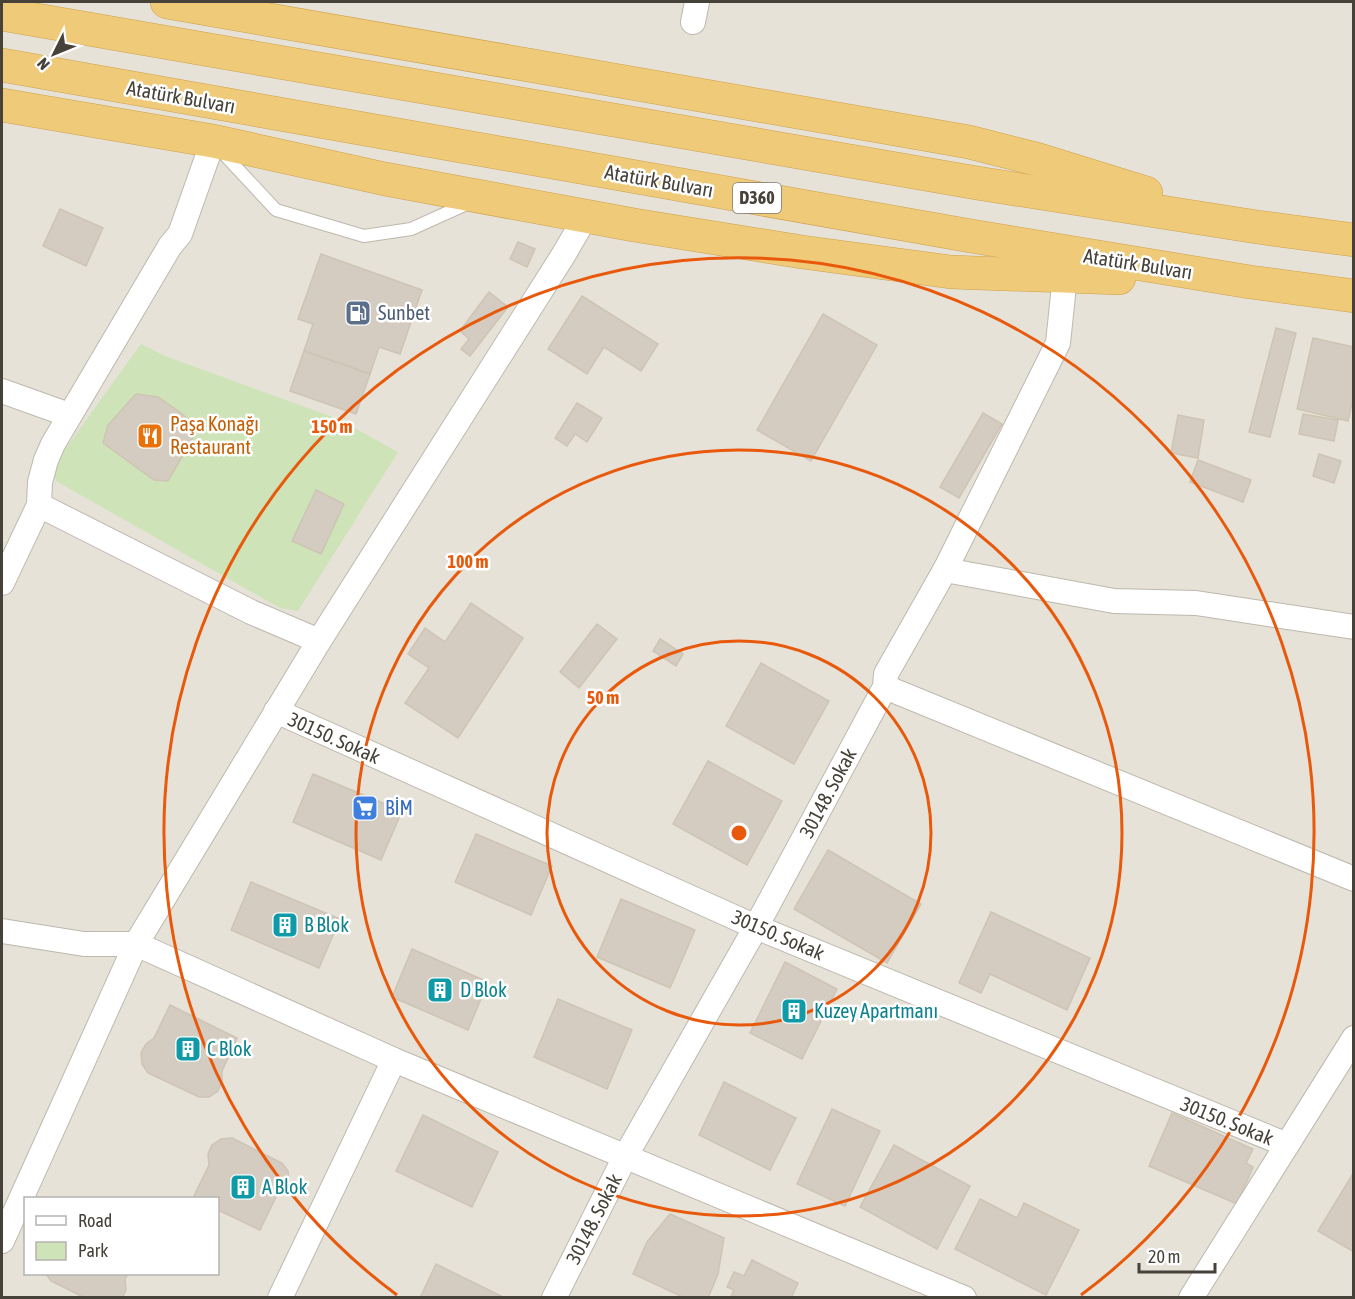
<svg xmlns="http://www.w3.org/2000/svg" width="1355" height="1299" viewBox="0 0 1355 1299" font-family="'Asap Condensed',sans-serif">
  <style>
    .residential { fill: #e6e2d8; fill-rule: evenodd }
    .green { fill: #cee3b7 }
    .building { fill: #d4ccc0; stroke: #cec4b4; stroke-width: 1.5 }
    .lines { fill: none; stroke-linecap: round; stroke-linejoin: round }
    .lane-casing { stroke: #beb8ad; stroke-width: 14 }
    .street-casing { stroke: #beb8ad; stroke-width: 26 }
    .highway-casing { stroke: #cea049; stroke-width: 34 }
    .lane { stroke: #fff; stroke-width: 12 }
    .street { stroke: #fff; stroke-width: 24 }
    .highway { stroke: #efca78; stroke-width: 33 }
    .ring { fill: none; stroke: #e8590c; stroke-width: 3 }
    .labels { text-anchor: middle; stroke-width: 5; stroke-linejoin: round; paint-order: stroke }
    .shield { fill: #fff; stroke: #7e7a74; stroke-width: 1.5 }
    .shield-label { font-size: 18px; font-weight: bold; fill: #464139 }
    .street-label { font-size: 20px; fill: #464139; stroke: #fff }
    .service-label { font-size: 20px; fill: #4e5e75; stroke: #fff; text-anchor: start }
    .food-label { font-size: 20px; fill: #c56008; stroke: #fff; text-anchor: start }
    .shop-label { font-size: 20px; fill: #366cbe; stroke: #fff; text-anchor: start }
    .culture-label { font-size: 20px; fill: #0d838f; stroke: #fff; text-anchor: start }
    .centre { fill: #e8590c; stroke: #fff; stroke-width: 3 }
    .ring-label { font-size: 18px; text-anchor: middle; font-weight: bold; fill: #e8590c; stroke: #fff; stroke-width: 5; stroke-linejoin: round; paint-order: stroke }
  </style>
  <rect width="100%" height="100%" fill="#f3f0ea"/>
  <!-- residential -->
  <path class="residential" d="M2,2H1353V1297L2,1298ZM26,1198H218V1274H26Z"/>
  <!-- green -->
  <path class="green" d="M141,344L165,356L338,419L398,452L298,611L280,608L56,481L53,466Z"/>
  <!-- building -->
  <g class="building">
    <path d="M60,209L103,228L86,266L43,246Z"/>
    <path d="M518,242L535,249L527,267L510,259Z"/>
    <path d="M321,254L422,290L400,354L379,347L370,374L304,351L313,324L298,319Z"/>
    <path d="M489,292L508,307L470,356L461,349L469,339L460,331Z"/>
    <path d="M582,296L658,344L641,371L604,347L587,374L548,349Z"/>
    <path d="M823,314L877,345L811,461L757,430Z"/>
    <path d="M1276,328L1296,333L1270,437L1249,432Z"/>
    <path d="M1313,338L1354,347V395L1348,421L1297,409Z"/>
    <path d="M304,351L370,374L356,414L290,391Z"/>
    <path d="M136,394L158,397L181,413L198,429L168,481L154,480L103,443L108,425Z"/>
    <path d="M577,403L602,418L587,442L575,434L567,446L555,438Z"/>
    <path d="M983,413L1002,424L959,498L940,487Z"/>
    <path d="M1303,414L1338,420L1334,441L1299,434Z"/>
    <path d="M1178,415L1204,420L1198,458L1171,453Z"/>
    <path d="M1319,454L1341,461L1334,483L1313,476Z"/>
    <path d="M1198,460L1251,480L1243,502L1190,482Z"/>
    <path d="M316,490L344,504L321,554L292,541Z"/>
    <path d="M471,603L523,638L458,738L405,703L429,668L408,654L425,628L445,642Z"/>
    <path d="M597,624L617,639L579,688L560,672Z"/>
    <path d="M660,639L683,654L676,666L653,651Z"/>
    <path d="M761,663L829,701L794,764L726,726Z"/>
    <path d="M708,761L782,801L747,865L673,824Z"/>
    <path d="M313,774L402,811L381,860L293,822Z"/>
    <path d="M476,834L552,866L531,915L455,882Z"/>
    <path d="M828,850L921,904L887,963L794,909Z"/>
    <path d="M251,882L340,919L319,968L231,930Z"/>
    <path d="M621,899L695,930L670,988L597,957Z"/>
    <path d="M991,912L1090,958L1067,1010L990,974L981,993L959,983Z"/>
    <path d="M412,949L488,982L468,1030L392,997Z"/>
    <path d="M785,962L837,989L802,1059L750,1033Z"/>
    <path d="M558,999L632,1030L607,1089L534,1057Z"/>
    <path d="M170,1005L237,1038L222,1071V1081L218,1091L209,1097H199L148,1073L142,1064L141,1053L146,1044L154,1038Z"/>
    <path d="M724,1082L796,1118L770,1170L699,1135Z"/>
    <path d="M832,1109L880,1131L845,1206L797,1184Z"/>
    <path d="M1172,1113L1253,1149L1246,1163L1253,1167L1237,1204L1149,1166Z"/>
    <path d="M423,1115L498,1152L472,1207L396,1171Z"/>
    <path d="M232,1138L282,1163L288,1171L289,1182L285,1191L276,1197L260,1230L218,1210V1198H193L209,1165L208,1154L212,1145L221,1139Z"/>
    <path d="M894,1145L970,1186L937,1249L860,1207Z"/>
    <path d="M1354,1172V1252L1318,1231Z"/>
    <path d="M980,1199L1017,1218L1024,1203L1079,1230L1046,1295L955,1249Z"/>
    <path d="M670,1214L724,1238L718,1274L708,1298H685L633,1274L647,1242Z"/>
    <path d="M752,1260L798,1283L791,1298H730L734,1290L727,1287L734,1272L744,1276Z"/>
    <path d="M436,1264L505,1298H420Z"/>
    <path d="M46,1274H128L125,1279L126,1290L122,1298H85L51,1281Z"/>
  </g>
  <g class="lines">
    <!-- lane casing -->
    <g class="lane-casing">
      <path id="lane" d="M221,151L276,210L364,236L411,229L471,202"/>
    </g>
    <!-- street casing -->
    <g class="street-casing">
      <g id="street">
        <path d="M693,22L697,2"/>
        <path d="M2,391L69,415"/>
        <path d="M39,505L251,612L319,641"/>
        <path d="M945,570L1114,601L1196,603L1354,627"/>
        <path d="M2,583L39,505L40,482L46,460L53,444L170,246L180,234L213,141"/>
        <path d="M885,687L1354,879"/>
        <path d="M276,711L756,927L1287,1145"/>
        <path d="M2,931L84,944H136L394,1060L964,1298"/>
        <path d="M2,1241L136,944L319,641L564,254L586,216"/>
        <path d="M280,1298L394,1060"/>
        <path d="M554,1298L625,1157L756,927L885,687L886,674L945,570L1058,343L1065,276"/>
        <path d="M1191,1298L1354,1038"/>
      </g>
    </g>
    <!-- highway casing -->
    <g class="highway-casing">
      <g id="highway">
        <path d="M167,2L969,142L1036,159L1146,193"/>
        <path d="M2,14L977,183L1257,227L1354,240"/>
        <path d="M2,65L971,236L1250,282L1354,296"/>
        <path d="M2,105L213,141L385,179L634,225L802,252L951,272L1119,278"/>
      </g>
    </g>
    <!-- lane -->
    <use href="#lane" class="lane"/>
    <!-- street -->
    <use href="#street" class="street"/>
    <!-- highway -->
    <use href="#highway" class="highway"/>
  </g>
  <!-- distance rings -->
  <g class="ring">
    <circle cx="739" cy="833" r="192"/>
    <circle cx="739" cy="833" r="383"/>
    <path d="M397 1295A575 575 0 1 1 1081 1295"/>
  </g>
  <!-- icons -->
  <defs>
    <g id="fuel-square" transform="scale(1.35)"><rect x="-9" y="-9" width="18" height="18" rx="4" fill="#5c6f8a" stroke="#fff"/><path d="M-5.5-6h7V0h2V4h1.3V-2.5L3-4.5l.8-.8L6-3V5H2.5V1h-1V6h-7ZM-4.2-4.7v3.2H.2V-4.7Z" fill="#fff"/></g>
    <g id="restaurant-square" transform="scale(1.35)"><rect x="-9" y="-9" width="18" height="18" rx="4" fill="#e8710a" stroke="#fff"/><path d="M-5-6h1v4h1v-4h1v4h1v-4h1v5L-1.5 .5V6h-2V.5L-5-1ZM5-6V6H3V1.5H1.5Q1.5-4 5-6Z" fill="#fff"/></g>
    <g id="supermarket-square" transform="scale(1.35)"><rect x="-9" y="-9" width="18" height="18" rx="4" fill="#3f7fe0" stroke="#fff"/><path d="M-6-5.5h2.5l.6 2H6L4.5 2H-2.5L-4.4-4H-6ZM-1.5 3.2a1.3 1.3 0 1 0 .1 0ZM3 3.2a1.3 1.3 0 1 0 .1 0Z" fill="#fff"/></g>
    <g id="building-square" transform="scale(1.35)"><rect x="-9" y="-9" width="18" height="18" rx="4" fill="#0f9aa8" stroke="#fff"/><path d="M-4-6H4V6H1V3H-1V6H-4ZM-2.5-4.3h1.7v1.8h-1.7ZM.8-4.3h1.7v1.8H.8ZM-2.5-1h1.7V.8h-1.7ZM.8-1h1.7V.8H.8Z" fill="#fff"/></g>
  </defs>
  <g fill-rule="evenodd">
    <use href="#fuel-square" x="358" y="313"/>
    <use href="#restaurant-square" x="150" y="436"/>
    <use href="#supermarket-square" x="365" y="808"/>
    <use href="#building-square" x="285" y="925"/>
    <use href="#building-square" x="440" y="990"/>
    <use href="#building-square" x="794" y="1011"/>
    <use href="#building-square" x="188" y="1049"/>
    <use href="#building-square" x="243" y="1187"/>
  </g>
  <g class="labels">
    <!-- shield labels -->
    <rect class="shield" x="733" y="183" width="48" height="30" rx="4.5"/>
    <g class="shield-label">
      <text x="757" y="204">D360</text>
    </g>
    <!-- street labels -->
    <g class="street-label">
      <text transform="translate(181 97) rotate(10)" y="7">Atatürk Bulvarı</text>
      <text transform="translate(659 181) rotate(10)" y="7">Atatürk Bulvarı</text>
      <text transform="translate(1138 264) rotate(9)" y="7">Atatürk Bulvarı</text>
      <text transform="translate(334 738) rotate(24)" y="7">30150. Sokak</text>
      <text transform="translate(828 793) rotate(-62)" y="7">30148. Sokak</text>
      <text transform="translate(778 935) rotate(23)" y="7">30150. Sokak</text>
      <text transform="translate(1227 1121) rotate(22)" y="7">30150. Sokak</text>
      <text transform="translate(594 1219) rotate(-63)" y="7">30148. Sokak</text>
    </g>
    <!-- service labels -->
    <g class="service-label">
      <text x="378" y="320">Sunbet</text>
    </g>
    <!-- food labels -->
    <g class="food-label">
      <text x="170" y="431">Paşa Konağı<tspan x="170" dy="23">Restaurant</tspan></text>
    </g>
    <!-- shop labels -->
    <g class="shop-label">
      <text x="385" y="815">BİM</text>
    </g>
    <!-- culture labels -->
    <g class="culture-label">
      <text x="304" y="932">B Blok</text>
      <text x="460" y="997">D Blok</text>
      <text x="814" y="1018">Kuzey Apartmanı</text>
      <text x="207" y="1056">C Blok</text>
      <text x="262" y="1194">A Blok</text>
    </g>
  </g>
  <circle cx="739" cy="833" r="9" class="centre"/>
  <g class="ring-label">
    <text x="332" y="433">150 m</text>
    <text x="468" y="568">100 m</text>
    <text x="603" y="704">50 m</text>
  </g>
  <!-- border -->
  <rect width="1355" height="1299" fill="none" stroke="#464139" stroke-width="6"/>
  <!-- legend -->
  <rect x="24" y="1197" width="195" height="78" fill="#ffffff" stroke="#b5b3b0" stroke-width="1.5"/>
  <rect x="36" y="1216" width="30" height="9" fill="#ffffff" stroke="#b5b3b0" stroke-width="1.5"/>
  <text x="78" y="1227" font-size="18" fill="#464139">Road</text>
  <rect x="36" y="1242" width="30" height="18" fill="#cee3b7" stroke="#b5b3b0" stroke-width="1.5"/>
  <text x="78" y="1257" font-size="18" fill="#464139">Park</text>
  <!-- north arrow -->
  <g transform="translate(54 54) rotate(227)" stroke="#ffffff" stroke-width="4.5" paint-order="stroke">
  <path d="M0-4.5L10 22L0 15L-10 22Z" fill="#464139"/>
  <text y="-9" font-size="16" font-weight="bold" text-anchor="middle" fill="#464139">N</text>
  </g>
  <!-- scale -->
  <path d="M1139 1263v9h76v-9" fill="none" stroke="#464139" stroke-width="3"/>
  <text x="1148" y="1263" font-size="18" fill="#464139" stroke="#ffffff" stroke-width="4.5" paint-order="stroke">20 m</text>
</svg>
